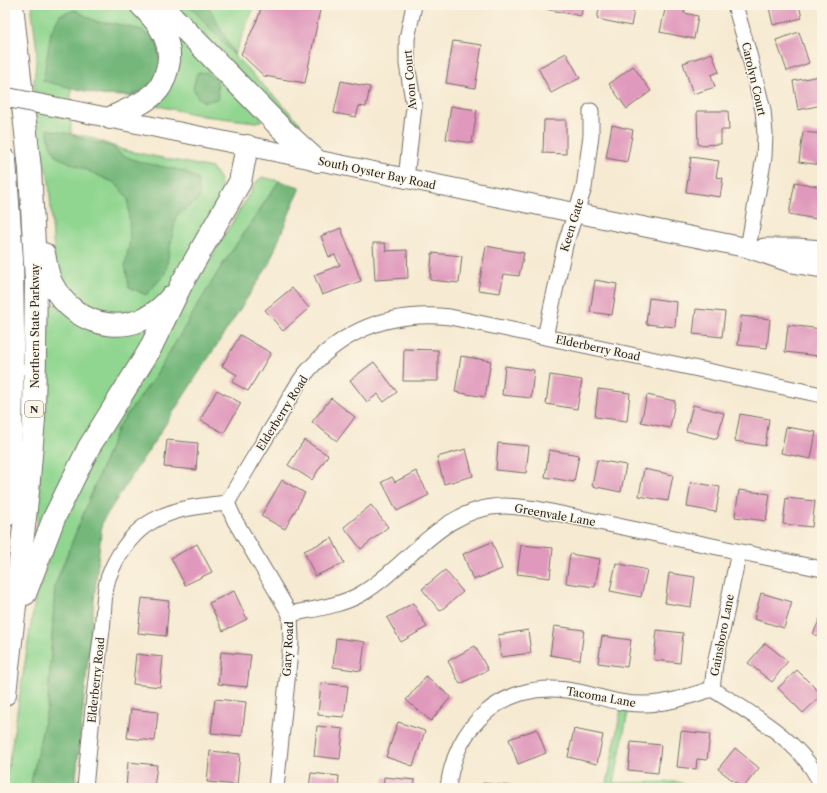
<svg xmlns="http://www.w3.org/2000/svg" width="827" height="793" viewBox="0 0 827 793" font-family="'Libre Caslon Text',serif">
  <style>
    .green { fill: #90d690; stroke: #5e805e }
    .forest { fill: #74b77a; stroke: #507152 }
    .building { fill: #e099bc }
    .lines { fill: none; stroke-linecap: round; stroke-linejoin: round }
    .minor-casing { stroke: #726e65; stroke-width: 17 }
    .major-casing { stroke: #726e65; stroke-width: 21 }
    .highway-casing { stroke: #726e65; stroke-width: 24 }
    .minor { stroke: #fff; stroke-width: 15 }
    .major { stroke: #fff; stroke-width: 19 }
    .highway { stroke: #fff; stroke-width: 22 }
    .major-bridge-casing { stroke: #726e65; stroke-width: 21; stroke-linecap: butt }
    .major-bridge { stroke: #fff; stroke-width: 19 }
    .labels { text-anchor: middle; stroke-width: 3; stroke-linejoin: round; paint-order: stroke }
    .shield { fill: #fcf5e5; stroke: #6a6863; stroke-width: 1 }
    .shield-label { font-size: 10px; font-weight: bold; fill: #2b2b2b }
    .street-label { font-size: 11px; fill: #2b2b2b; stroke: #fcf5e5 }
  </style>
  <rect width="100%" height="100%" fill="#fcf5e5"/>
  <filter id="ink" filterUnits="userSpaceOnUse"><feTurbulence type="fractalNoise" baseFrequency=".025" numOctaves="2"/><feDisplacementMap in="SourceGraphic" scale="8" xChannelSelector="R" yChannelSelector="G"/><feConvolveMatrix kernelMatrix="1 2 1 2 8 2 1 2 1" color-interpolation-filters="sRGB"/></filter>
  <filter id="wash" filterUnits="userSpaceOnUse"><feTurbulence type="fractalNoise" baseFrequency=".012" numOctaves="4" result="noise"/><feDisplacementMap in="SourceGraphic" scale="16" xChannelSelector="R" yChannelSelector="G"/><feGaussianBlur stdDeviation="0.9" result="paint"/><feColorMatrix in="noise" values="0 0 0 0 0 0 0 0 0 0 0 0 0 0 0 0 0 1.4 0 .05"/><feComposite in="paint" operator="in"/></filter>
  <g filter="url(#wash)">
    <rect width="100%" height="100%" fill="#f6ead2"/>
    <!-- green -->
    <g class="green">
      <path d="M33,5H132L164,46L132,99L129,96L101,95L71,87V134L90,137L123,150L212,168L219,178L223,191L166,295L123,319L86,312L63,289L55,267L49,182L37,131L34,84L37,51L32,11Z"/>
      <path d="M174,5H255L234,55L301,124H291Z"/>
      <path d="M170,23L263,120L256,122L203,116L154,105C168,90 186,69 179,46C177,38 173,30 170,23Z"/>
      <path d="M262,177L279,181L221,267L154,378L118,427L55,585L48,704L30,788H5L35,599L63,517L102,439L257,181Z"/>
      <path d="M59,303L152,325L40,538L37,530L48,304Z"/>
      <path d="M621,709L628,712L614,783L679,782L691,788H574L607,784Z"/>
    </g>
    <!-- forest -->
    <g class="forest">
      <path d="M189,5H208L235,56Z"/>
      <path d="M75,10L97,22L117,24L142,30L157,43L162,69L151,89L129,96L101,95L43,81L51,32L60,15Z"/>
      <path d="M206,72L217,80L218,99L204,102L198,98L193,88L197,73Z"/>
      <path d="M47,129L71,134L92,142L112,146L122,155L140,162L184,171L198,180L200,198L176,216L165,274L146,295L129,287L125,265L130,241L128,198L115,183L57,157L50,145Z"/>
      <path d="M279,181L300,187L268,266L102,522L75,788H30L48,704L55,585L118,427L154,378L221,267Z"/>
    </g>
    <g id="blocks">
      <!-- building -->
      <g class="building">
        <path d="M262,5H321L305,83L264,76L241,54L258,18Z"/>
        <path d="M547,5H583L581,16L546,9Z"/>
        <path d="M600,5H635L631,26L597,19Z"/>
        <path d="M666,5L686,7L684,13L698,16L694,39L660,32Z"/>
        <path d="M776,5H799L802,18L773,25L769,8Z"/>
        <path d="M799,32L809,63L787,71L776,40Z"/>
        <path d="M453,41L482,45L475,88L446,83Z"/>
        <path d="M566,53L580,78L551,93L538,68Z"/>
        <path d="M712,53L719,72L711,75L715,87L693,94L683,63Z"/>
        <path d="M633,66L651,91L627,109L609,84Z"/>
        <path d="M820,76L822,105L798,110L793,81Z"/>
        <path d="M341,81L370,87L366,107L359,106L356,117L334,113Z"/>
        <path d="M451,106L477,110L472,143L446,139Z"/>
        <path d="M697,111H728L729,130H721V144L698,145Z"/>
        <path d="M544,120H566V154L543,153Z"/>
        <path d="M612,125L633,130L627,162L606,158Z"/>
        <path d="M803,132L822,134V165L799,162Z"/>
        <path d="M691,157L719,161L716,177L723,178L720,197L686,192Z"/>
        <path d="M795,182L822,187V220L789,214Z"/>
        <path d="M341,228L361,281L322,295L314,275L340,265L335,255L329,257L321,236Z"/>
        <path d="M373,243H385L386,251L407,250L408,278L375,280Z"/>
        <path d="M486,246L524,253L519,276L504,274L500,293L478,290Z"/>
        <path d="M432,253L462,256L459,283L430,280Z"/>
        <path d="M595,280L617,284L612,315L590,312Z"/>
        <path d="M292,288L309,308L283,331L265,310Z"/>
        <path d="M649,298L677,302L675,327L646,324Z"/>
        <path d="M696,309L725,312L722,337L693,334Z"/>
        <path d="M741,316L770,319L767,348L738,345Z"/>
        <path d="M788,325L822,329L819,356L785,352Z"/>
        <path d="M240,335L271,353L248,391L232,382L237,375L222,366Z"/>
        <path d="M404,349L438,350V381H403Z"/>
        <path d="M461,356L491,361L485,397L455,392Z"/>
        <path d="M374,362L397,392L384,402L378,394L367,402L350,380Z"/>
        <path d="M505,366L534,370L531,398L502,395Z"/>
        <path d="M550,375L582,380L577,409L546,404Z"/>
        <path d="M598,389L630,393L627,421L595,417Z"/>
        <path d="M217,390L241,403L224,433L200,420Z"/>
        <path d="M647,395L675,401L670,428L641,422Z"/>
        <path d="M331,398L355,417L337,441L312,422Z"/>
        <path d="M693,405L724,413L717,439L686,431Z"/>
        <path d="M740,414L769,419L765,446L735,441Z"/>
        <path d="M786,427L816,432L811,459L781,453Z"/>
        <path d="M167,440L198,443L196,470L164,467Z"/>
        <path d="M304,440L328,455L312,480L288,465Z"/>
        <path d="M498,443L529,446L526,473L496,470Z"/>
        <path d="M466,449L473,476L444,484L437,457Z"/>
        <path d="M549,450L579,455L574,482L545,477Z"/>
        <path d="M597,460L626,465L621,492L592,486Z"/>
        <path d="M644,469L673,475L668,501L639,496Z"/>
        <path d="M416,471L429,495L397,511L382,482L392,477L395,482Z"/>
        <path d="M282,480L305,493L285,529L261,516Z"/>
        <path d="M691,482L720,487L716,512L687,507Z"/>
        <path d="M739,490L770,494L766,521L735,517Z"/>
        <path d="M786,498L815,501L812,527L783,524Z"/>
        <path d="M371,505L388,527L361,549L344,527Z"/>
        <path d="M332,538L344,563L315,576L304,551Z"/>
        <path d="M492,542L502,569L473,580L463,554Z"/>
        <path d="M197,544L212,572L185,585L171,558Z"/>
        <path d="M521,545L553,548L550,578L517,574Z"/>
        <path d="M570,554L600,559L595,587L566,583Z"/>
        <path d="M616,563L647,570L641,597L610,591Z"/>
        <path d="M445,570L463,592L440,611L422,589Z"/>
        <path d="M669,573L695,577L691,607L665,603Z"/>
        <path d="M234,591L247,619L223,631L209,603Z"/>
        <path d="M761,593L792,602L784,628L754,619Z"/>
        <path d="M142,598L169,601L166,636L138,633Z"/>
        <path d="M413,603L427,627L401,642L387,618Z"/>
        <path d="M822,614V638L813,634Z"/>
        <path d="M554,626L584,630L580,660L550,655Z"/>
        <path d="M528,630L531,653L501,657L498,635Z"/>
        <path d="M657,630L683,633L680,663L654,660Z"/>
        <path d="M602,636L631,640L627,667L598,663Z"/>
        <path d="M336,638L365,642L361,671L333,667Z"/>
        <path d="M765,643L788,661L772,682L748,663Z"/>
        <path d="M475,646L488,670L460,684L448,661Z"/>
        <path d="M221,652L251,655L247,687L218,684Z"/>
        <path d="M136,654L163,657L160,687L133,684Z"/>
        <path d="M797,670L822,695L803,713L778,688Z"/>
        <path d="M426,676L451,697L431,721L406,700Z"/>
        <path d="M321,683L348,686L344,717L318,715Z"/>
        <path d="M215,699L246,702L242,736L211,733Z"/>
        <path d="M131,709L158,712L155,741L127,738Z"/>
        <path d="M398,722L425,731L413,766L386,757Z"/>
        <path d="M317,726L343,729L340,759L314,756Z"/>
        <path d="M537,729L546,753L518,764L509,739Z"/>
        <path d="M574,729L603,735L597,764L568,757Z"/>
        <path d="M681,731L710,734L707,760L697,759L696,769L677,767Z"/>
        <path d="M631,742L661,745L658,773L628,770Z"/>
        <path d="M735,748L759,768L743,788L718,769Z"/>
        <path d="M210,751L240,754L237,785L207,782Z"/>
        <path d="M128,762L157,765L154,788H126Z"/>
        <path d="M311,773L339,776L338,788H309Z"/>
        <path d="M384,777L415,780L414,788H383Z"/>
        <path d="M483,783L511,786L510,788H482Z"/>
      </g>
    </g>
  </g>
  <g filter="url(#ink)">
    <use href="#blocks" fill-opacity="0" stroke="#726e65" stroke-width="1"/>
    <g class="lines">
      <!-- minor casing -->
      <g class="minor-casing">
        <g id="minor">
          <path d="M735,5L749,54L763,110L765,134L764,157L748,248"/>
          <path d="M406,179L414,106L407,64V39L414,5"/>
          <path d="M545,337L565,245L584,188L591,135V111"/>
          <path d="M227,503L235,521L290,614L291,642L276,788"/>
          <path d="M739,552L715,664L712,689C750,713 805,743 822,787"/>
          <path d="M290,614C313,609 340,606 361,594C409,566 441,507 504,506C514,506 526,508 537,509L822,569"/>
          <path d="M85,788C90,735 95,683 102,630C104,615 103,590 109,576C116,557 129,537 146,525C171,508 198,506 227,503C244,474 261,445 279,417C287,403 295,386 306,373C344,328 392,311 450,317L822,395"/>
          <path d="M448,788C455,726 502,682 566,690C592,693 617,705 644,704C667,704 690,696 712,689"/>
        </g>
      </g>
      <!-- major casing -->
      <g class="major-casing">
        <g id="major">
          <path d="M71,110L748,248L792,263L822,268"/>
          <path d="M764,248H796L822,250"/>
        </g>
      </g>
      <!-- highway casing -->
      <g class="highway-casing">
        <g id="highway">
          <path d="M161,5L282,129L317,161"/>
          <path d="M110,118C125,111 144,104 156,92C161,87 164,80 166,73C176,45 160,24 141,5"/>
          <path d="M5,160L12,260L13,333L11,431L8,493L5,516"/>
          <path d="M44,254C46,263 47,275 52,284C77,331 137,340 171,297"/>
          <path d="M25,594L54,518L89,447L149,351L182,283L240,182L247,146"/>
          <path d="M5,694L28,491L34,419L36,282L30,169L12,5"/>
        </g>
      </g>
      <!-- minor -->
      <use href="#minor" class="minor"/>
      <!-- major -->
      <use href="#major" class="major"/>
      <!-- highway -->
      <use href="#highway" class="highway"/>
      <!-- major-bridge casing -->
      <g class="major-bridge-casing">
        <path id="major-bridge" d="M5,97L71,110"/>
      </g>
      <!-- major-bridge -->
      <use href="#major-bridge" class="major-bridge"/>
    </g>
  </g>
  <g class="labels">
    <!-- shield labels -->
    <rect class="shield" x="25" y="401" width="18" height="16" rx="3"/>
    <g class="shield-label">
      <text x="34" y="413">N</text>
    </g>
    <!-- street labels -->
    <g class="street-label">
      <text transform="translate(754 79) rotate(77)" y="4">Carolyn Court</text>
      <text transform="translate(410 80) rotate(-95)" y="4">Avon Court</text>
      <text transform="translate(377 173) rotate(12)" y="4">South Oyster Bay Road</text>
      <text transform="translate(572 225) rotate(-73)" y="4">Keen Gate</text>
      <text transform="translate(35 326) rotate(-90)" y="4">Northern State Parkway</text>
      <text transform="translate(598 348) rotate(12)" y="4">Elderberry Road</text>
      <text transform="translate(282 413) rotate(-58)" y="4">Elderberry Road</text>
      <text transform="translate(555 515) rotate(10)" y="4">Greenvale Lane</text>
      <text transform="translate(722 635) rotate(-79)" y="4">Gainsboro Lane</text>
      <text transform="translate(288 649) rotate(-87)" y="4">Gary Road</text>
      <text transform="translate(96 680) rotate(-84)" y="4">Elderberry Road</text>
      <text transform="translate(601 697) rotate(10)" y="4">Tacoma Lane</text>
    </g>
  </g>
  <!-- margin -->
  <rect width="827" height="793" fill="none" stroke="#fcf5e5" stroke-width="20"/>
</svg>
